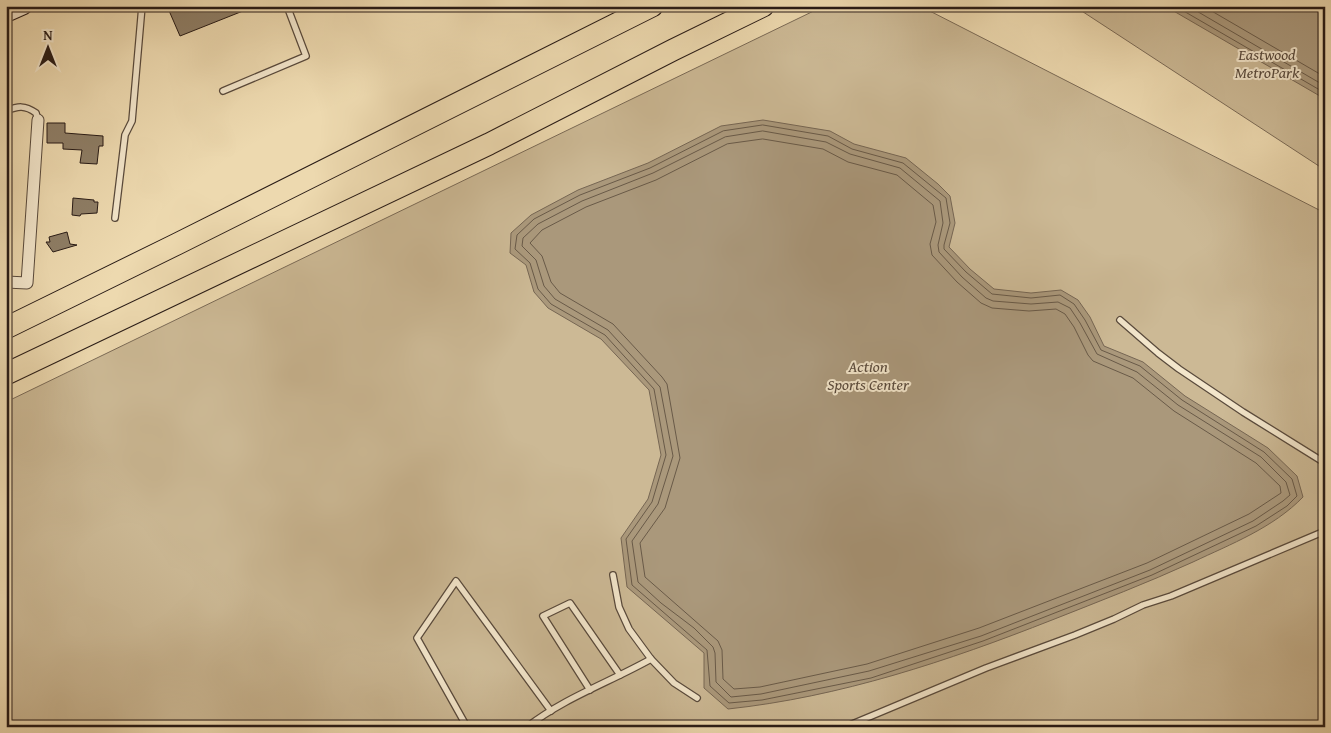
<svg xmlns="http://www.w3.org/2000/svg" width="1331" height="733" viewBox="0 0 1331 733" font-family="'Gentium Book Plus',serif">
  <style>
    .green { fill: #ccb995; stroke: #7a6a56 }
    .water { fill: #aa987b; stroke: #766653 }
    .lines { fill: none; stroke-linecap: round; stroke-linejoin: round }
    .shore { stroke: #695a48; stroke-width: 1 }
    .building { fill: #8e7e66; stroke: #281b16 }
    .lane-casing { stroke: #594a3c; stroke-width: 8 }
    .street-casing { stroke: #594a3c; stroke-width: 13 }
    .secondary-casing { stroke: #281b16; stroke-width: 18 }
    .highway-casing { stroke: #281b16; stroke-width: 23 }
    .lane { stroke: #f3e6cb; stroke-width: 5.5 }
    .street { stroke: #f3e6cb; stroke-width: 11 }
    .secondary { stroke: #f3e6cb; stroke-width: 16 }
    .highway { stroke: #edd9af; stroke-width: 21 }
    .labels { text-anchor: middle; stroke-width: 4; stroke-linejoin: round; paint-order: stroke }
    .park-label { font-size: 16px; font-style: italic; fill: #594a3c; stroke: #f3e6cb }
  </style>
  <rect width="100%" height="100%" fill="#edd9af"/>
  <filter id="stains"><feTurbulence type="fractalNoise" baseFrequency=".004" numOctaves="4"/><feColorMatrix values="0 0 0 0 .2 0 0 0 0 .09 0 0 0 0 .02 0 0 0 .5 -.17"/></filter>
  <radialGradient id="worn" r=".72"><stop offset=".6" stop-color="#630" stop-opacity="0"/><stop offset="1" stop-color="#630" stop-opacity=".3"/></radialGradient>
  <!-- green -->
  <g class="green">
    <path d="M824,6H920L1325,213V722L1303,727H6V402Z"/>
    <path d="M1074,6H1325V170Z"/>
  </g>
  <!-- water -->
  <g class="water">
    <path d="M1165,6H1325V99Z"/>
    <path d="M763,120L830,131L854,144L906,158L938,184L950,196L955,223L949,247L970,269L994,289L1031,293L1061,290L1078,300L1090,317L1104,346L1143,362L1185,396L1268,448L1297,476L1303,497C1273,528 1231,544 1193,562C1147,583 1100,601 1052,620C948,661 840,697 728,709L704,688V653L627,587L621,538L648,499L661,455L649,390L601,339L548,308L534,292L526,265L510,253L511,233L531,215L578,190L648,163L721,126Z"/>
  </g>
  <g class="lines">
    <!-- shore -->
    <g class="shore">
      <path d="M1175,6L1325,93"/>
      <path d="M1188,6L1325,86"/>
      <path d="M1203,6L1325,77"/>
      <path d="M763,125L828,136L852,149L903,163L946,198L950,223L944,245V249L966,272L992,294L1031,298L1060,295L1074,304L1085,320L1101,350L1140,366L1182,400L1264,452L1292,479L1297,496L1287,506L1256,526L1152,575L983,641L871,678L762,700L729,703L710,686L707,650L632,585L626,539L652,502L666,455L654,389L605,335L551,304L538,289L530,263L515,249L517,235L534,219L580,195L650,168L723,131Z"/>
      <path d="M763,131L826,142L850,154L900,168L940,201L943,223L938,245L939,252L962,277L986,298L993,301L1031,304L1058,302L1070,308L1080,323L1097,354L1137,372L1178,405L1261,457L1286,482L1290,495L1283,501L1253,521L1150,570L981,636L869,671L761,694L731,697L716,682L715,653L713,647L694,628L661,603L638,582L632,541L658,504L673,456L660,387L608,330L555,299L544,286L536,260L522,246L523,238L538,224L582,201L653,173L725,137Z"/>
      <path d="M763,139L823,149L848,162L897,175L933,205L936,222L930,244L932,255L957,282L981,303L992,308L1029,311L1056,309L1065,314L1074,327L1088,355L1093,361L1133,378L1174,411L1256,463L1280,486L1281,493L1249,514L1147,563L979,628L867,664L760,687L734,689L723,679L722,650L718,641L645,577L640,543L665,508L680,458L667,384L662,377L613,324L560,293L551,282L542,256L530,243L542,230L586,207L656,180L727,144Z"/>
    </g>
  </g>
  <!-- building -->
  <g class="building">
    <path d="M167,6H253V7L180,36Z"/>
    <path d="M47,123H65V133L103,136V146H99L97,164L80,163L82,150L63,149V143H47Z"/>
    <path d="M73,198L94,200V202H98L97,213L81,214L80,216L72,215Z"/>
    <path d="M67,232L70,244L77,245L53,252L46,242H50L49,237Z"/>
  </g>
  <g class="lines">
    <!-- lane casing -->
    <g class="lane-casing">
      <g id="lane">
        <path d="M223,91L306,56L287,6"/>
        <path d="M6,111C18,106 25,105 36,113L38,120"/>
        <path d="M115,218L125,135L132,121L142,6"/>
        <path d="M1120,320L1158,353L1179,369L1243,412L1325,463"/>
        <path d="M613,575L619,607L629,629L651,659L674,683L697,698"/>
        <path d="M590,690L543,616L570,603L620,675"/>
        <path d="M467,727L417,638L456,581L551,711"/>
        <path d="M527,727C564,698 610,682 651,659"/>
        <path d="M845,727L986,668L1075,635L1114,619L1143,605L1171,596L1325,531"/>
      </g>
    </g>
    <!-- street casing -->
    <g class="street-casing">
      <path id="street" d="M6,282L27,283L38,120"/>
    </g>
    <!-- secondary casing -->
    <g class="secondary-casing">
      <path id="secondary" d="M6,14L24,6"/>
    </g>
    <!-- highway casing -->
    <g class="highway-casing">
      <g id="highway">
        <path d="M6,328L177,244L652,6"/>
        <path d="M6,374L489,144L673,50L763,6"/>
      </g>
    </g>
    <!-- lane -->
    <use href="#lane" class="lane"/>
    <!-- street -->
    <use href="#street" class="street"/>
    <!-- secondary -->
    <use href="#secondary" class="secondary"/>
    <!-- highway -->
    <use href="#highway" class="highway"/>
  </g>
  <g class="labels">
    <!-- park labels -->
    <g class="park-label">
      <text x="1267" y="60">Eastwood<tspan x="1267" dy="18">MetroPark</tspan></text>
      <text x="868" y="372">Action<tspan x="868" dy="18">Sports Center</tspan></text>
    </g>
  </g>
  <!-- margin -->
  <rect width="1331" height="733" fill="none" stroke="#edd9af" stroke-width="25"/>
  <rect x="8" y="8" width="1316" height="718" fill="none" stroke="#281b16" stroke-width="2.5"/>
  <rect x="12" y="12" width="1306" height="708" fill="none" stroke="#281b16"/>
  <!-- north arrow -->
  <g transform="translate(48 48)" stroke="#f3e6cb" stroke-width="4" paint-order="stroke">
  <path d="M0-4L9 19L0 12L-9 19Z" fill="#281b16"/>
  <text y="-8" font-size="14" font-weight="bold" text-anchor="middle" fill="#281b16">N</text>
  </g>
  <rect width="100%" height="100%" filter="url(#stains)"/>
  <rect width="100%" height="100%" fill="url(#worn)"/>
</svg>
